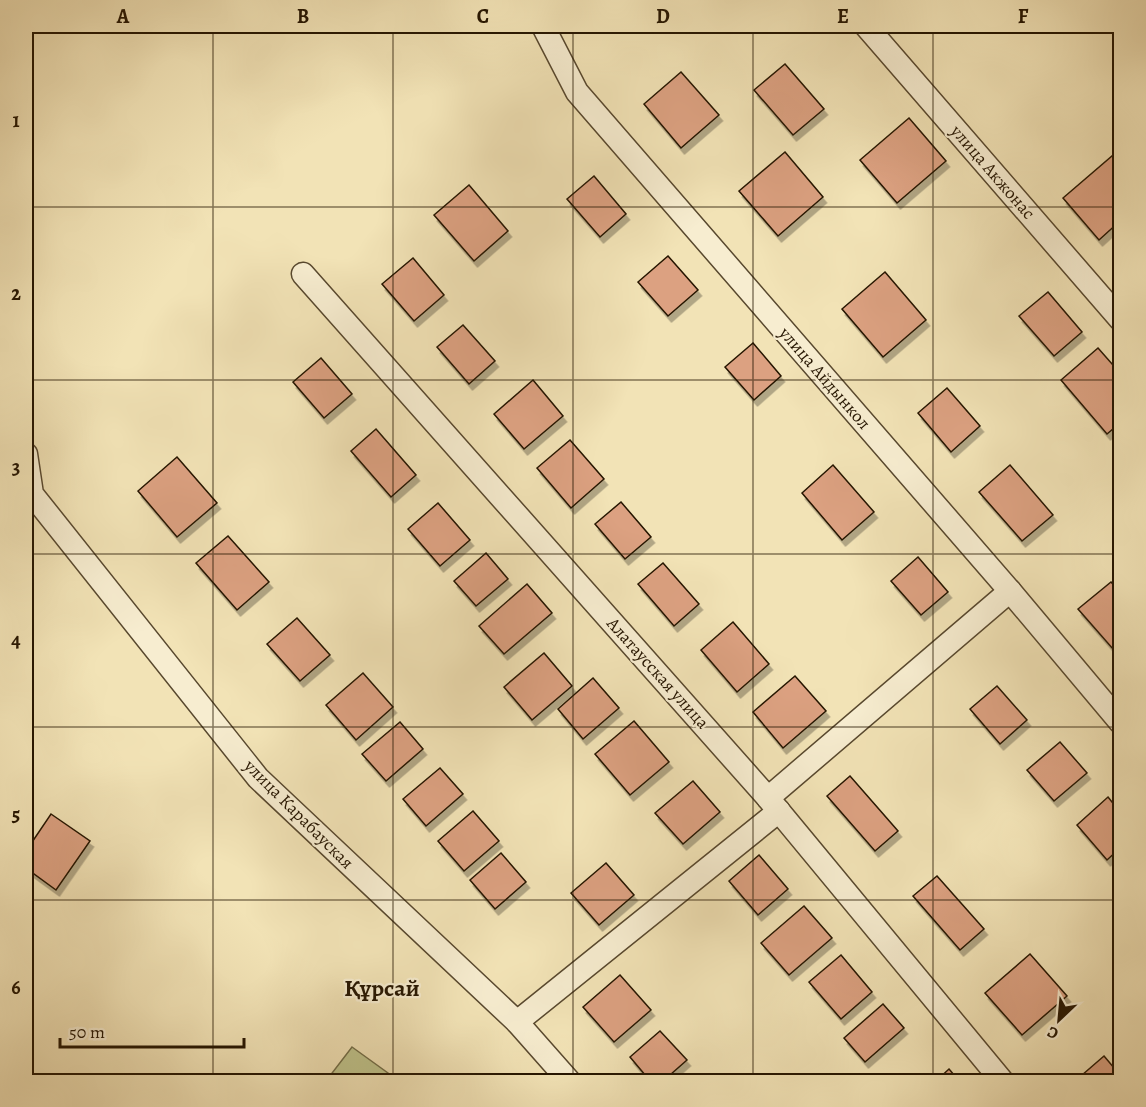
<svg xmlns="http://www.w3.org/2000/svg" width="1146" height="1107" viewBox="0 0 1146 1107" font-family="Alegreya,serif">
  <style>
    .green { fill: #bfc38b; stroke: #726c46; stroke-width: 1.5 }
    .building { fill: #dca181; stroke: #251500; stroke-width: 1.5; filter: url(#shadow) }
    .lines { fill: none; stroke-linecap: round; stroke-linejoin: round }
    .minor-casing { stroke: #58482e; stroke-width: 25 }
    .minor { stroke: #f7edd0; stroke-width: 22 }
    .grid { fill: none; stroke: #251500; stroke-width: 1.5; stroke-opacity: 0.55 }
    .labels { text-anchor: middle; stroke-width: 4.5; stroke-linejoin: round; paint-order: stroke }
    .street-label { font-size: 18px; fill: #251500; stroke: #f7edd0 }
    .district-label { font-size: 24px; font-weight: bold; fill: #251500; stroke: #f7edd0 }
    .neatline { fill: none; stroke: #251500; stroke-width: 2 }
    .grid-label { font-size: 20px; text-anchor: middle; font-weight: bold; fill: #251500 }
  </style>
  <defs>
    <filter id="shadow"><feDropShadow dx="3.5" dy="6" stdDeviation="0" flood-color="#0004"/></filter>
  </defs>
  <rect width="100%" height="100%" fill="#f2e3b6"/>
  <filter id="stains"><feTurbulence type="fractalNoise" baseFrequency=".00333" numOctaves="4"/><feColorMatrix values="0 0 0 0 .2 0 0 0 0 .09 0 0 0 0 .02 0 0 0 .5 -.17"/></filter>
  <radialGradient id="worn" r=".72"><stop offset=".6" stop-color="#630" stop-opacity="0"/><stop offset="1" stop-color="#630" stop-opacity=".3"/></radialGradient>
  <!-- green -->
  <path class="green" d="M352,1047L399,1081H326Z"/>
  <!-- building -->
  <g class="building">
    <path d="M785,64L824,109L793,135L754,90Z"/>
    <path d="M681,72L719,115L681,148L644,104Z"/>
    <path d="M909,118L946,161L897,203L860,160Z"/>
    <path d="M1119,150L1120,152V221L1099,240L1063,198Z"/>
    <path d="M785,152L823,197L778,236L739,191Z"/>
    <path d="M594,176L626,214L600,237L567,199Z"/>
    <path d="M469,185L508,231L474,261L434,215Z"/>
    <path d="M668,256L698,290L668,316L638,282Z"/>
    <path d="M413,258L444,295L414,321L382,284Z"/>
    <path d="M885,272L926,320L883,357L842,309Z"/>
    <path d="M1048,292L1082,332L1054,356L1019,316Z"/>
    <path d="M463,325L495,361L469,384L437,347Z"/>
    <path d="M753,343L781,376L754,400L725,367Z"/>
    <path d="M1098,348L1120,373V423L1107,434L1061,380Z"/>
    <path d="M321,358L352,394L324,418L293,382Z"/>
    <path d="M533,380L563,416L524,449L494,414Z"/>
    <path d="M947,388L980,426L951,452L918,413Z"/>
    <path d="M376,429L416,475L391,497L351,451Z"/>
    <path d="M570,440L604,479L571,508L537,468Z"/>
    <path d="M177,457L217,503L177,537L138,491Z"/>
    <path d="M833,465L874,512L842,540L802,493Z"/>
    <path d="M1010,465L1053,515L1022,541L979,492Z"/>
    <path d="M621,502L651,537L625,559L595,524Z"/>
    <path d="M438,503L470,540L440,566L408,529Z"/>
    <path d="M228,536L269,582L237,610L196,563Z"/>
    <path d="M486,553L508,579L476,606L454,581Z"/>
    <path d="M918,557L948,592L921,615L891,581Z"/>
    <path d="M663,563L699,604L674,626L638,584Z"/>
    <path d="M1111,582L1120,592V642L1113,649L1078,609Z"/>
    <path d="M527,584L552,613L504,654L479,626Z"/>
    <path d="M297,618L330,655L300,681L267,644Z"/>
    <path d="M733,622L769,664L737,692L701,650Z"/>
    <path d="M544,653L572,686L532,720L504,687Z"/>
    <path d="M363,673L393,707L356,740L326,705Z"/>
    <path d="M795,676L826,711L783,748L753,712Z"/>
    <path d="M593,678L619,708L583,739L558,709Z"/>
    <path d="M997,686L1027,720L1000,744L970,709Z"/>
    <path d="M634,721L669,762L630,795L595,754Z"/>
    <path d="M400,722L423,749L386,781L362,754Z"/>
    <path d="M1060,742L1087,773L1054,801L1027,770Z"/>
    <path d="M440,768L463,794L426,826L403,799Z"/>
    <path d="M850,776L898,831L875,851L827,796Z"/>
    <path d="M693,781L720,812L683,844L655,813Z"/>
    <path d="M1108,797L1120,812V848L1107,860L1077,825Z"/>
    <path d="M473,811L499,841L464,871L438,841Z"/>
    <path d="M51,814L90,841L56,890L26,868V851Z"/>
    <path d="M501,853L526,882L495,909L470,880Z"/>
    <path d="M759,855L788,889L758,915L729,881Z"/>
    <path d="M606,863L634,895L599,925L571,893Z"/>
    <path d="M937,876L984,929L960,950L913,896Z"/>
    <path d="M804,906L832,938L789,975L761,943Z"/>
    <path d="M1030,954L1067,996L1022,1035L985,993Z"/>
    <path d="M841,955L872,992L841,1019L809,982Z"/>
    <path d="M620,975L651,1010L614,1042L583,1007Z"/>
    <path d="M883,1004L904,1028L865,1062L844,1038Z"/>
    <path d="M660,1031L687,1060L662,1082H651L630,1057Z"/>
    <path d="M1104,1056L1120,1075V1082H1074Z"/>
    <path d="M949,1069L960,1082H935Z"/>
  </g>
  <g class="lines">
    <!-- minor casing -->
    <g class="minor-casing">
      <g id="minor">
        <path d="M543,26L577,92L1010,591L1120,722"/>
        <path d="M866,26L1120,319"/>
        <path d="M303,274L768,798L1003,1082"/>
        <path d="M26,454L32,494L258,778L517,1022L570,1082"/>
        <path d="M768,798L1010,591"/>
        <path d="M517,1022L779,811"/>
      </g>
    </g>
    <!-- minor -->
    <use href="#minor" class="minor"/>
  </g>
  <!-- grid -->
  <path class="grid" d="M213,26V1082M393,26V1082M573,26V1082M753,26V1082M933,26V1082M26,207H1120M26,380H1120M26,554H1120M26,727H1120M26,900H1120"/>
  <g class="labels">
    <!-- street labels -->
    <g class="street-label">
      <text transform="translate(993 172) rotate(49)" y="6">улица Акжонас</text>
      <text transform="translate(825 378) rotate(49)" y="6">улица Айдынкол</text>
      <text transform="translate(658 673) rotate(48)" y="6">Алатаусская улица</text>
      <text transform="translate(299 814) rotate(45)" y="6">улица Карабауская</text>
    </g>
    <!-- district labels -->
    <g class="district-label">
      <text x="382" y="996">Құрсай</text>
    </g>
  </g>
  <!-- margin -->
  <rect width="1146" height="1107" fill="none" stroke="#f2e3b6" stroke-width="66"/>
  <!-- north arrow -->
  <g transform="translate(1059 1020) rotate(206)" stroke="#f7edd0" stroke-width="4.5" paint-order="stroke">
  <path d="M0-4.5L10 22L0 15L-10 22Z" fill="#251500"/>
  <text y="-9" font-size="16" font-weight="bold" text-anchor="middle" fill="#251500">С</text>
  </g>
  <!-- scale -->
  <path d="M60 1038v9h184v-9" fill="none" stroke="#251500" stroke-width="3"/>
  <text x="69" y="1038" font-size="18" fill="#251500" stroke="#f7edd0" stroke-width="4.5" paint-order="stroke">50 m</text>
  <rect x="33" y="33" width="1080" height="1041" class="neatline"/>
  <g class="grid-label">
    <text x="123" y="23">A</text>
    <text x="303" y="23">B</text>
    <text x="483" y="23">C</text>
    <text x="663" y="23">D</text>
    <text x="843" y="23">E</text>
    <text x="1023" y="23">F</text>
    <text x="16" y="127">1</text>
    <text x="16" y="300">2</text>
    <text x="16" y="474">3</text>
    <text x="16" y="647">4</text>
    <text x="16" y="821">5</text>
    <text x="16" y="994">6</text>
  </g>
  <rect width="100%" height="100%" filter="url(#stains)"/>
  <rect width="100%" height="100%" fill="url(#worn)"/>
</svg>
